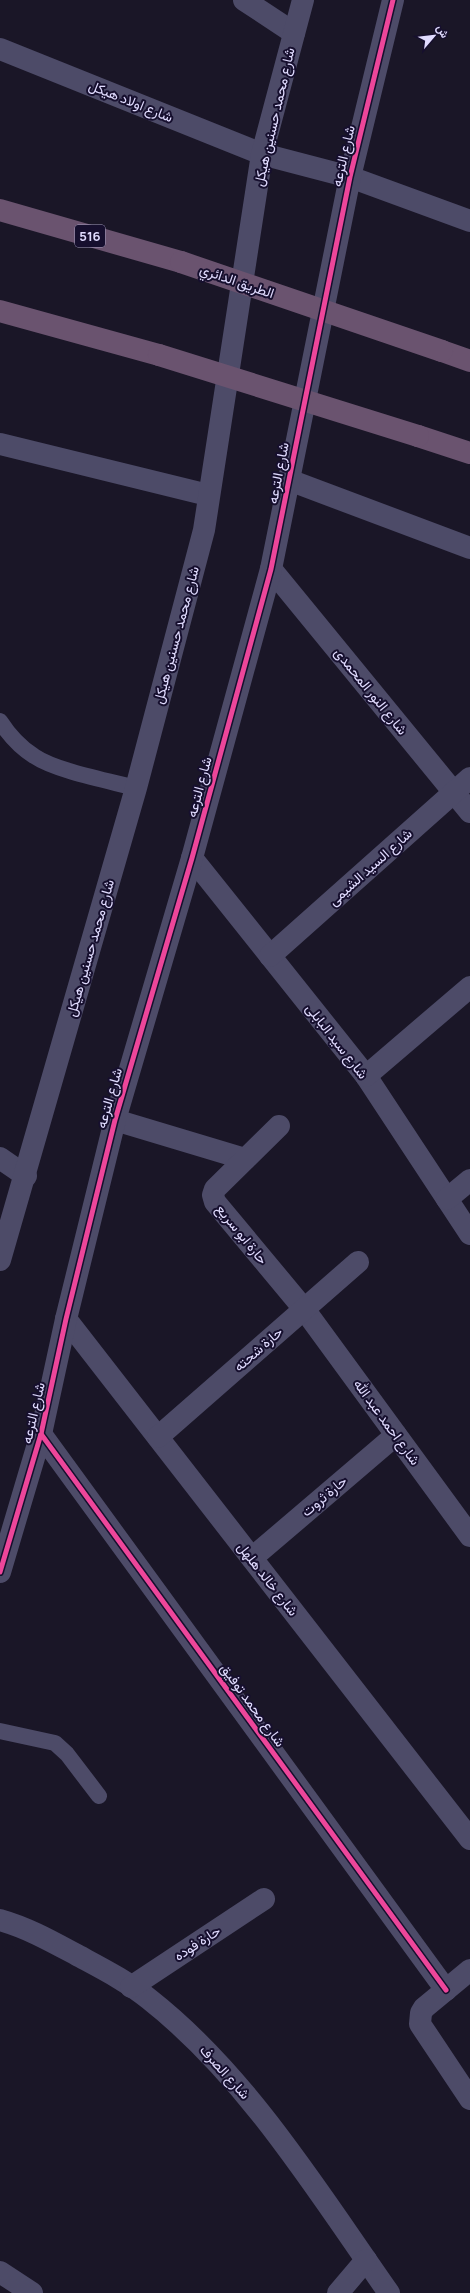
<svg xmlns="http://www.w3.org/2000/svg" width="470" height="2293" viewBox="0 0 470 2293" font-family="Manrope,Vazirmatn,sans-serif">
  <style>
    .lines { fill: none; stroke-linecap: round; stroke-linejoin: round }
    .service { stroke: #4d4b68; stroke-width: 16 }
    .minor { stroke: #4d4b68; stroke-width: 22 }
    .motorway { stroke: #6a536f; stroke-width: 22 }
    .motorway-bridge { stroke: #6a536f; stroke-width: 22 }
    .cycleway-casing { stroke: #160f2e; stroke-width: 8 }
    .cycleway { stroke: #ed469a; stroke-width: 5 }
    .labels { text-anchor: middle; stroke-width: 4; stroke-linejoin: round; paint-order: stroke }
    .shield { fill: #160f2e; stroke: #a49ec0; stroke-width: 1 }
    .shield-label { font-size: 13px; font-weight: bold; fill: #e1dcff }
    .street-label { font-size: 14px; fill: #e1dcff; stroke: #160f2e }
  </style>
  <rect width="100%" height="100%" fill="#1a1627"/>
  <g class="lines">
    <!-- service -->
    <g class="service">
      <path d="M0,721C9,735 20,747 34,756C56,771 109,781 136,788"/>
      <path d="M0,1731L55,1743L67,1754L99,1796"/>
    </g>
    <!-- minor -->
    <g class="minor">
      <path d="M244,0L294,33"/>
      <path d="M0,49L262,154L350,177L470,221"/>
      <path d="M0,444L208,495"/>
      <path d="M289,480L470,548"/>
      <path d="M271,569L470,812"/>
      <path d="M192,858L366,1076L470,1234"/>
      <path d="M270,956L470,778"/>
      <path d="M366,1076L470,987"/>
      <path d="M115,1120L245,1159"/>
      <path d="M279,1126L215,1189L213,1195L215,1202L304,1309L470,1536"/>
      <path d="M0,1158L26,1176"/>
      <path d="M447,1199L470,1180"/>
      <path d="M0,1260L136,788L204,530L262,154L303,0"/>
      <path d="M66,1319L470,1839"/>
      <path d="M41,1434L446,1990"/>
      <path d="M158,1437L358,1262"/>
      <path d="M252,1558L396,1435"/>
      <path d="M0,1572L41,1434L66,1319L115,1120L192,858L271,569L350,177L393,0"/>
      <path d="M0,1920C28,1928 51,1941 77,1955C101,1968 127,1981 149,1999C247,2076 318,2192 389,2293"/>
      <path d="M470,1970L424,2008L421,2013L420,2024L470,2099"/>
      <path d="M131,1987L264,1899"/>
      <path d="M0,2272L32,2293"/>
      <path d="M338,2293L366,2260"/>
    </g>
    <!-- motorway -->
    <g class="motorway">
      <path d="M0,210L181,262"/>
      <path d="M0,311L159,355"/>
      <path d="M442,351L470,361"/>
      <path d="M418,436L470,453"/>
    </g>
    <!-- motorway-bridge -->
    <g class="motorway-bridge">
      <path d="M181,262L442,351"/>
      <path d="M159,355L418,436"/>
    </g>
    <!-- cycleway casing -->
    <g class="cycleway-casing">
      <g id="cycleway">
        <path d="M41,1434L446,1990"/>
        <path d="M0,1572L41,1434L66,1319L115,1120L192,858L271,569L350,177L393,0"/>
      </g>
    </g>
    <!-- cycleway -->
    <use href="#cycleway" class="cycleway"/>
  </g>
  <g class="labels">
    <!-- shield labels -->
    <rect class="shield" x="75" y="225" width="30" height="22" rx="3"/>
    <g class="shield-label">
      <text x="90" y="241">516</text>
    </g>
    <!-- street labels -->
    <g class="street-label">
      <text transform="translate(131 101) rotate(22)" y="5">شارع اولاد هيكل</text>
      <text transform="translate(274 117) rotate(-77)" y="5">شارع محمد حسنين هيكل</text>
      <text transform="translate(343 156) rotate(-77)" y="5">شارع الترعه</text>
      <text transform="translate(237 281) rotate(19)" y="5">الطريق الدائري</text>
      <text transform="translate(278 473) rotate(-79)" y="5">شارع الترعه</text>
      <text transform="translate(176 635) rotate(-75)" y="5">شارع محمد حسنين هيكل</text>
      <text transform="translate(371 691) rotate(51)" y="5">شارع النور المحمدى</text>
      <text transform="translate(199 787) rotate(-75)" y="5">شارع الترعه</text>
      <text transform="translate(370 867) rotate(-42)" y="5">شارع السيد الشيمى</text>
      <text transform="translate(90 948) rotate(-74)" y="5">شارع محمد حسنين هيكل</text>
      <text transform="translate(337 1041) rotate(52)" y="5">شارع سيد البابلى</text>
      <text transform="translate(109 1098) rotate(-74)" y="5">شارع الترعه</text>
      <text transform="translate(242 1234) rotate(51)" y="5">حارة ابو سريع</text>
      <text transform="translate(258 1349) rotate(-41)" y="5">حارة شحته</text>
      <text transform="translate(33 1413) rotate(-77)" y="5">شارع الترعه</text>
      <text transform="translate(387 1422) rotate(54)" y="5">شارع احمد عبد الله</text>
      <text transform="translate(324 1496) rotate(-40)" y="5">حارة ثروت</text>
      <text transform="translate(268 1579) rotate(52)" y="5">شارع خالد هلهل</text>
      <text transform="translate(253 1705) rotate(54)" y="5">شارع محمد توفيق</text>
      <text transform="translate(197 1943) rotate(-33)" y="5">حارة فوده</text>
      <text transform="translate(225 2072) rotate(48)" y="5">شارع الصرف</text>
    </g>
  </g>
  <!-- north arrow -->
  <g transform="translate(434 36) rotate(62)" stroke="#160f2e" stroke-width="3" paint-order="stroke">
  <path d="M0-3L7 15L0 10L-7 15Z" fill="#e1dcff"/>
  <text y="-6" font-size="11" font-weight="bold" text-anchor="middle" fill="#e1dcff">ش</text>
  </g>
</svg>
